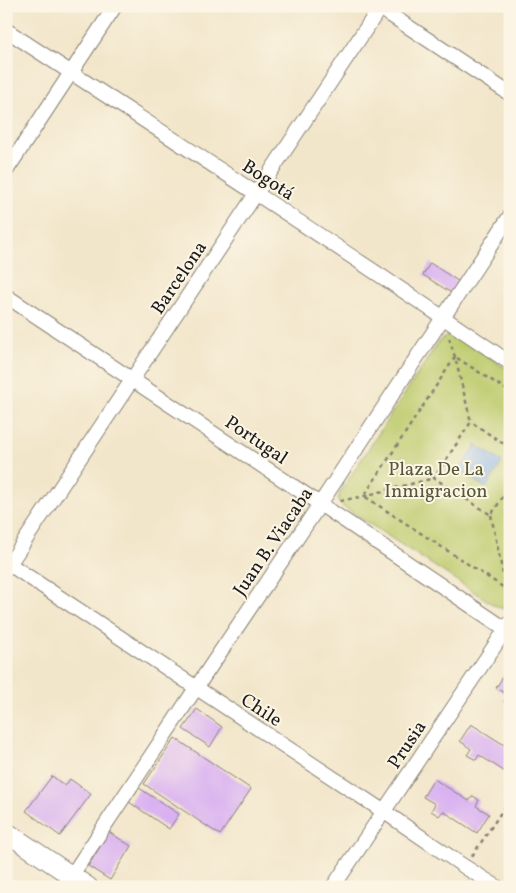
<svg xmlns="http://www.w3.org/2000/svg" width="516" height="893" viewBox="0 0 516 893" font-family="Vollkorn,serif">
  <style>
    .green { fill: #bdcb6d; stroke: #6c7444 }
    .water { fill: #79aae4; stroke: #4a6380 }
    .building { fill: #d9b1f1 }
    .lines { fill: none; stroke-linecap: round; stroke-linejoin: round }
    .street-casing { stroke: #878173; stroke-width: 16 }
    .secondary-casing { stroke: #878173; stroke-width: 21 }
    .path { stroke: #878173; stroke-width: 2.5; stroke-dasharray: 4 4; stroke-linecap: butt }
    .street { stroke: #fff; stroke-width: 14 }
    .secondary { stroke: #fff; stroke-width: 19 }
    .labels { text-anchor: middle; stroke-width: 4; stroke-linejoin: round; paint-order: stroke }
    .street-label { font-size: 19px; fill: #1c1c1c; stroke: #fcf5e5 }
    .park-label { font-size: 19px; fill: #545938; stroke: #fcf5e5 }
  </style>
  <rect width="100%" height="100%" fill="#fcf5e5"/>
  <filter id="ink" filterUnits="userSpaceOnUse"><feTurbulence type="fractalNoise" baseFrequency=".02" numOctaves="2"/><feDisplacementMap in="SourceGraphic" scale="10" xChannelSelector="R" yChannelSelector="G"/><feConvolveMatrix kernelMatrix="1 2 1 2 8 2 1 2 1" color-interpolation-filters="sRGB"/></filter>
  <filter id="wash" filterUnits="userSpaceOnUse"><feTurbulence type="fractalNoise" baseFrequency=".0096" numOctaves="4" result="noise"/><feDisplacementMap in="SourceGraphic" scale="20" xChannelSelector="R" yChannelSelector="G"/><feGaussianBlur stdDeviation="1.12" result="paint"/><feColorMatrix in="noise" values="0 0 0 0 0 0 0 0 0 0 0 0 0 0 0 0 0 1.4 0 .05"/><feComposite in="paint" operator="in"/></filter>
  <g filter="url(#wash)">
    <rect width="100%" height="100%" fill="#f2e6ca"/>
    <!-- green -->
    <path class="green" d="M447,336H457L471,345L510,371V605L503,609L494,605L342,506L338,500L340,492L440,340Z"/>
    <!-- water -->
    <path class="water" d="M476,445L502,462L486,488L459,471Z"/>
    <g id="blocks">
      <!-- building -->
      <g class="building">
        <path d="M430,263L461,283L453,294L423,275Z"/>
        <path d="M507,670L510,672V705L504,701L508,695L496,688Z"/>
        <path d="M197,709L222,727L210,747L183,729Z"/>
        <path d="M471,724L506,746L510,740V775L479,755L476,760L467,755L471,749L460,741Z"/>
        <path d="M175,738L251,789L220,835L144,784Z"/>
        <path d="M52,776L65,786L70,779L91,794L60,836L26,811Z"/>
        <path d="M434,779L469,801L473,796L479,800L476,806L489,814L477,833L443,811L439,816L431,811L435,804L423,797Z"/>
        <path d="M139,788L179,814L169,829L129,802Z"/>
        <path d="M109,832L131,846L110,880L88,866Z"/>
      </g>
    </g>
  </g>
  <g filter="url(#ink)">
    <use href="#blocks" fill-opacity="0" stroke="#878173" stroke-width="1"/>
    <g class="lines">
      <!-- street casing -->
      <g class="street-casing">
        <g id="street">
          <path d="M377,6L510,94"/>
          <path d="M6,30C175,141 344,249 510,363"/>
          <path d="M6,171L115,6"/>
          <path d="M6,296L320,504L510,632"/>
          <path d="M6,562L383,811L465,867L497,887"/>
          <path d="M6,569L381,6"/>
          <path d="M64,887L196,688L320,504L510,216"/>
          <path d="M333,887L510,623"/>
        </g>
      </g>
      <!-- secondary casing -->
      <g class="secondary-casing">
        <path id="secondary" d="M6,832L88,887"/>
      </g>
      <!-- path -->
      <g class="path">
        <path d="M449,338L455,357L471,422"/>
        <path d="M455,357L364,496L506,589L510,583"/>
        <path d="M457,358L510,392"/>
        <path d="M510,448L471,422L434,478L491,515L510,486"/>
        <path d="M340,501L364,496L434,478"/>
        <path d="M491,515L506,589V609"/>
        <path d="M472,856L510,799"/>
      </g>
      <!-- street -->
      <use href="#street" class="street"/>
      <!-- secondary -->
      <use href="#secondary" class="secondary"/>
    </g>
  </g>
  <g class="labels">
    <!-- street labels -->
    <g class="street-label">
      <text transform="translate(269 179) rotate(33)" y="7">Bogotá</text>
      <text transform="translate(178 277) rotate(-56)" y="7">Barcelona</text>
      <text transform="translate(257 439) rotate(34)" y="7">Portugal</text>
      <text transform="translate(272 541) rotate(-56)" y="7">Juan B. Viacaba</text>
      <text transform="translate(262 709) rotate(33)" y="7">Chile</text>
      <text transform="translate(406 744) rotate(-56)" y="7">Prusia</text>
    </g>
    <!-- park labels -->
    <g class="park-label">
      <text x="436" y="475">Plaza De La<tspan x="436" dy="22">Inmigracion</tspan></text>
    </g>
  </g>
  <!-- margin -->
  <rect width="516" height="893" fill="none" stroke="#fcf5e5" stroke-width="25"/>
</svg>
